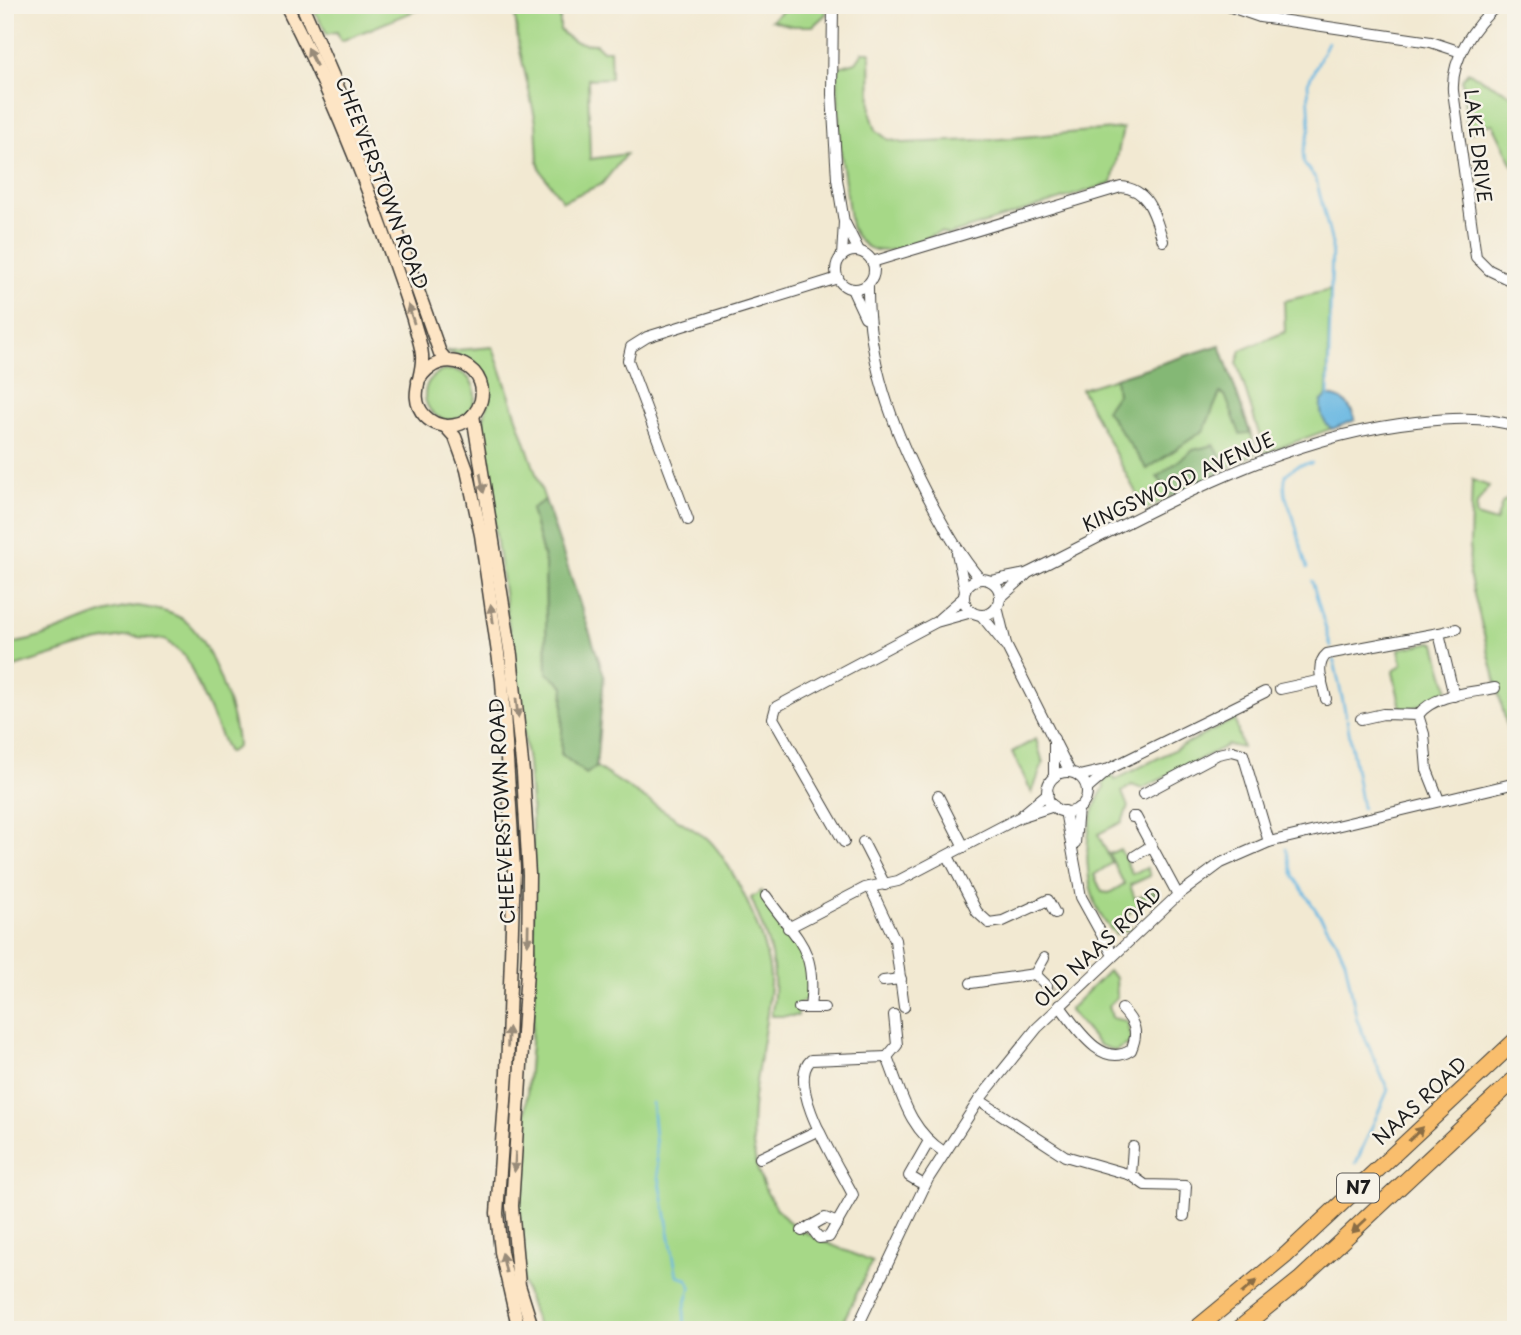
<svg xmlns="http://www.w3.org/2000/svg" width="1521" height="1335" viewBox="0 0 1521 1335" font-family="'Playpen Sans',sans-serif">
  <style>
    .green { fill: #a6d887; stroke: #617a52; stroke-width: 2 }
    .forest { fill: #84b874; stroke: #506a48; stroke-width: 2 }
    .water { fill: #68b7e2; stroke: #426a7f; stroke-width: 2 }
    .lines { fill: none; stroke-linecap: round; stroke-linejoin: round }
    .stream { stroke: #68b7e2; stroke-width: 2.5 }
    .minor-tunnel { stroke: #c7c0ae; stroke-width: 10; stroke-dasharray: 10 5; stroke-linecap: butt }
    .minor-casing { stroke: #3c3b37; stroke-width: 12 }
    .secondary-casing { stroke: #3c3b37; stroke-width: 15 }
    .trunk-casing { stroke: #3c3b37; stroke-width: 18 }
    .minor { stroke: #fff; stroke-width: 10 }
    .secondary { stroke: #fde5c5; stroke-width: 12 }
    .trunk { stroke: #f9be6d; stroke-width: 16 }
    .oneway { fill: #988b79 }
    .oneway2 { fill: #8a6d44 }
    .labels { text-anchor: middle; stroke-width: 5; stroke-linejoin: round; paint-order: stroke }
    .shield { fill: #f7f3e8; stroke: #5e5c59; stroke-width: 2 }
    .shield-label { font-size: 18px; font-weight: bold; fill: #1c1c1c }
    .street-label { font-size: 19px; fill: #1c1c1c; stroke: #f7f3e8 }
  </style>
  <rect width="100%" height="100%" fill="#f7f3e8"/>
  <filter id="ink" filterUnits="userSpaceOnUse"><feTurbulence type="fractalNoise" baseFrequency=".0143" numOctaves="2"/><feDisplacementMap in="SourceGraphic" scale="14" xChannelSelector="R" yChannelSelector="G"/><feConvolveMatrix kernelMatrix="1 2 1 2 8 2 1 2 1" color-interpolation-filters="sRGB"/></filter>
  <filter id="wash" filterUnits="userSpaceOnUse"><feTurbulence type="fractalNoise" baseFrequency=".00686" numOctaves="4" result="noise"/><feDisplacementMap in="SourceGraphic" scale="28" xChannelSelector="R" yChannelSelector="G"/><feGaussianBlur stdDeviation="1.57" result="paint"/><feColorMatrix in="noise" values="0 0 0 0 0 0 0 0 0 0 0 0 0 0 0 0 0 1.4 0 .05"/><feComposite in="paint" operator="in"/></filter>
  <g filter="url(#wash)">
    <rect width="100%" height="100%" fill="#f2e9d2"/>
    <!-- green -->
    <g class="green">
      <path d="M311,5H429L341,41L337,32L327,34Z"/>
      <path d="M514,5H560V30C570,42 580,44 596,44L602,50H610L611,78L588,79L590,159L626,154L602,184L563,201L542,173L538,162L536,122L518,42Z"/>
      <path d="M790,5H826V14L813,26H792L771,20Z"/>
      <path d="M863,52H870L871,114L876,130L887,139L903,143L1000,139L1123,128L1112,183L948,235L941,232C910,241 872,272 851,227L840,146L837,72L839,67L856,62Z"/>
      <path d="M1468,72L1516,97V171L1493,124L1474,127L1473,132L1468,133L1462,79Z"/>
      <path d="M1330,290L1327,396C1344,399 1350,403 1355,420L1265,453L1237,363L1241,350L1285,332L1284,301Z"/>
      <path d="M1220,345L1256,449L1255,454L1145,510L1081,389Z"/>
      <path d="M493,347L545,500L531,509L545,563L547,673L564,686L561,754L586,774L596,767L708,839C734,864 772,948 770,983C767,1060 723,1154 786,1219C799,1234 851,1252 872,1262L839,1330H539L522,1280L518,1210L534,1004L532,816L528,763L481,429C494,383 496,368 445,351Z"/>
      <circle cx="450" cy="395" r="25"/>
      <path d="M1472,480L1489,486L1477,504L1476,516L1496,522L1502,503L1516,493V738L1510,739L1469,574Z"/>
      <path d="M138,606C154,609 170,611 184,620C210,639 237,716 237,747L228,753L186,657L165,640L129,636L95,642L5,670V644C52,641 91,610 138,606Z"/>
      <path d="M1432,642L1436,644L1448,689L1414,708H1401L1393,672L1402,664L1399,649Z"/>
      <path d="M1235,719L1242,748L1228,745L1142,789L1132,785L1122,792L1128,807L1122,822L1098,834L1112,863L1094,875L1102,892L1109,893L1124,884L1109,854L1120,849L1132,874L1147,868L1150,876L1130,885L1135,899L1156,890L1157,892L1124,917L1131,929L1116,934C1080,905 1080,824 1104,788L1103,781L1112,774L1115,780Z"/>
      <path d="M1036,739L1043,763L1032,793L1012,752Z"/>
      <path d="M761,891C773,919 805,941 808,972C809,981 807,991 807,1000L798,1004V1016H771C781,972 768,938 751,898Z"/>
      <path d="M1108,971L1116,978L1117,997L1109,1005L1112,1018L1127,1021L1131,1042L1115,1051L1099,1045L1069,1010Z"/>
    </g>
    <!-- forest -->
    <g class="forest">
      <path d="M1220,345L1250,433L1240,434L1225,395L1220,393L1204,430L1147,469L1106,410L1117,394L1115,378Z"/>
      <path d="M1214,445L1228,469L1173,496L1157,477L1193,450Z"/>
      <path d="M545,500L604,675L596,767L586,774L561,754L564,686L547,673L545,563L531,509Z"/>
    </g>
    <!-- water -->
    <path class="water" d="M1327,396C1344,398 1350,404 1355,420L1332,429C1322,421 1320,414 1321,402Z"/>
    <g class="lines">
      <!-- stream -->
      <g class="stream">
        <path d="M1328,42L1308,83L1310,129L1303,152L1304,164L1316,179L1332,244L1328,397"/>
        <path d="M1307,568C1302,553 1299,538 1295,523C1290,504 1281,495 1286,474L1298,465L1312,463"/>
        <path d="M1312,581L1331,647"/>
        <path d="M1334,660L1346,716"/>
        <path d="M1347,720L1362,808"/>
        <path d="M1286,848L1294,877L1337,942L1345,960L1357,1020L1388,1090L1356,1163"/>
        <path d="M652,1103L658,1171L677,1276L687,1279L691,1286L684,1310L685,1330"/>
      </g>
    </g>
  </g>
  <g filter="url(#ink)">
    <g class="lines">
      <!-- minor-tunnel -->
      <path class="minor-tunnel" d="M1047,986L1055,994"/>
      <!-- minor casing -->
      <g class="minor-casing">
        <g id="minor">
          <path d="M833,5L832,94L837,179L844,222L842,256"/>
          <path d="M1225,5L1260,17L1431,42L1461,52"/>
          <path d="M1498,5C1474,25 1451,59 1453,91L1476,257L1489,270L1516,283"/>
          <path d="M845,223L859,251"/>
          <circle cx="855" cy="270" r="19"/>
          <path d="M872,262L1121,187C1150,189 1155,217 1163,241"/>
          <path d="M868,285C867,360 892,427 926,493C943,524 957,552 980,579"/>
          <path d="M852,289L865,317"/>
          <path d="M688,520L628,360L631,347L647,337L838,278"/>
          <path d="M957,553L965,590"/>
          <circle cx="982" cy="597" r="18"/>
          <path d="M991,581L1026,574C1152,512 1274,437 1416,422C1451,418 1482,416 1516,426"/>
          <path d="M1000,598L1026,575"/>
          <path d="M997,607L1006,644"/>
          <path d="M981,615L1007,647L1070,772"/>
          <path d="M939,619L963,598"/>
          <path d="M1280,689L1322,680"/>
          <path d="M1454,696L1439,633L1456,629"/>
          <path d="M1326,699C1323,684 1314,665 1327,654L1439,633"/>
          <path d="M1418,715C1434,694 1470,693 1495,688"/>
          <path d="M1361,719L1383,714L1418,715L1424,734L1427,770L1439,800"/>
          <path d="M1054,739V777"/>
          <circle cx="1067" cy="792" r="20"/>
          <path d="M1079,776L1109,769L1265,692"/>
          <path d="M1087,789L1109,770"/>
          <path d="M1143,794L1218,754L1232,751L1243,754L1269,842"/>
          <path d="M938,796L964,847"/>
          <path d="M1065,811L1081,897L1113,955"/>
          <path d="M1023,814L1048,793"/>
          <path d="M1132,817H1136L1178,895"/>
          <path d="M844,842L773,718L776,707L936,622L972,612"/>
          <path d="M863,842L885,885"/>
          <path d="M1075,843L1078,808"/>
          <path d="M948,856L977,912L989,923L1003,921L1048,900L1055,913"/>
          <path d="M1135,856L1151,846"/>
          <path d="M870,887L895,940L904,1007"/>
          <path d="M766,896C798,942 817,947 810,1008"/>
          <path d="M788,928L865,888L898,881L1020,817L1054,806"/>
          <path d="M1035,974L1047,986"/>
          <path d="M883,981L901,979"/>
          <path d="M971,983L1035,974L1044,958"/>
          <path d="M1059,1005C1075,1025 1101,1070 1131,1050C1139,1032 1135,1023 1122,1009"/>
          <path d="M799,1008H824"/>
          <path d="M887,1057L897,1045L894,1015"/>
          <path d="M979,1100L1065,1156L1131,1175L1145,1185L1186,1186L1184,1216"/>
          <path d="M760,1158L819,1130"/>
          <path d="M1131,1175L1133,1147"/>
          <path d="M919,1182L909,1176L929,1141"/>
          <path d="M810,1226L819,1238L829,1237L853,1195C841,1170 784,1084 811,1060L887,1057C902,1094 908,1129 944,1152"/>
          <path d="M802,1231L825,1218L838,1223"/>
          <path d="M856,1330L928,1179L979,1100L1037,1028L1178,895L1221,863L1269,842L1516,783"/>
        </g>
      </g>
      <!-- secondary casing -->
      <g class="secondary-casing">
        <g id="secondary">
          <path d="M286,5C338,105 378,212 413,319C416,331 421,343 422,355C424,376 407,397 425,416C440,432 468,428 478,408C497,370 442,340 418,381"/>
          <path d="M302,5L383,192L440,353L446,360"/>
          <path d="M473,415L511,655L523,773L529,875L528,955L512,1206L519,1285L533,1330"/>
          <path d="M445,426L455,437L467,470L481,535L502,681L514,869L507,1073L497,1213L501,1252L519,1330"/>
        </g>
      </g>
      <!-- trunk casing -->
      <g class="trunk-casing">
        <g id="trunk">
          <path d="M1195,1330L1286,1255L1516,1040"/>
          <path d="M1238,1330L1300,1280L1516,1078"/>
        </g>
      </g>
      <!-- minor -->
      <use href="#minor" class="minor"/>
      <!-- secondary -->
      <use href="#secondary" class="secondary"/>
      <!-- trunk -->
      <use href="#trunk" class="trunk"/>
    </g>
    <!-- one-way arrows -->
    <defs><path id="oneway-solid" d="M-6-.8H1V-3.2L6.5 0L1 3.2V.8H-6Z" transform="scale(1.75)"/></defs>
    <g class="oneway">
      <use href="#oneway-solid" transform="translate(312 57) rotate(-116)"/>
      <use href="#oneway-solid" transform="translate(411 314) rotate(-108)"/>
      <use href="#oneway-solid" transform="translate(482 483) rotate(79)"/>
      <use href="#oneway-solid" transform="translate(492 614) rotate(-98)"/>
      <use href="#oneway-solid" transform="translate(517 708) rotate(84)"/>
      <use href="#oneway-solid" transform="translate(528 935) rotate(91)"/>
      <use href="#oneway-solid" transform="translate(508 1037) rotate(-88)"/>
      <use href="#oneway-solid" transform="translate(515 1162) rotate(93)"/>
      <use href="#oneway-solid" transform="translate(504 1263) rotate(-102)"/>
    </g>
    <g class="oneway2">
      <use href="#oneway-solid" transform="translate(1416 1134) rotate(-44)"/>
      <use href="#oneway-solid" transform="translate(1359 1226) rotate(137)"/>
      <use href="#oneway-solid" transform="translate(1249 1287) rotate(-41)"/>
    </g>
  </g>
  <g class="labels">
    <!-- shield labels -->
    <rect class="shield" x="1337" y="1173.5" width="42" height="29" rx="5"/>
    <g class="shield-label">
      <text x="1358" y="1194">N7</text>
    </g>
    <!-- street labels -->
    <g class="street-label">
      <text transform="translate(1478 146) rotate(83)" y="7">LAKE DRIVE</text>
      <text transform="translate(382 183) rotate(69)" y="7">CHEEVERSTOWN ROAD</text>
      <text transform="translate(1178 482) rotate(-25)" y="7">KINGSWOOD AVENUE</text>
      <text transform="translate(502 811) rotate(-93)" y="7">CHEEVERSTOWN ROAD</text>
      <text transform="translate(1098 947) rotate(-43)" y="7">OLD NAAS ROAD</text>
      <text transform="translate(1420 1101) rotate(-43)" y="7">NAAS ROAD</text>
    </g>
  </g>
  <!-- margin -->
  <rect width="1521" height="1335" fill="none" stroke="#f7f3e8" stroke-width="28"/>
</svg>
